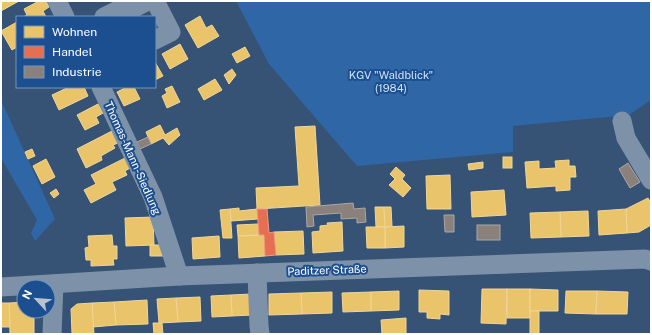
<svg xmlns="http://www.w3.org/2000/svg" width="652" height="335" viewBox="0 0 652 335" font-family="'Public Sans',sans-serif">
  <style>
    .green { fill: #2f66a5 }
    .homes { fill: #e9c46a; stroke: #f0d697 }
    .shops { fill: #e76f51; stroke: #ee9a85 }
    .industry { fill: #8a817c; stroke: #ada7a3 }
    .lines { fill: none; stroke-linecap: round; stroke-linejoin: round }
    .minor { stroke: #7d92a8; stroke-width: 19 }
    .labels { text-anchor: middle; stroke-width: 4; stroke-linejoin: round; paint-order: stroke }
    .park-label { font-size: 11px; fill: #cfe3fa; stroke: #1b4f8f }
    .street-label { font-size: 11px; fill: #fff; stroke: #1b4f8f }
  </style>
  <rect width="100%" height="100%" fill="#365274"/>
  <!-- green -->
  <g class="green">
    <path d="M236,1H651V100L629,115L513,126V152L357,166L269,64Z"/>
    <path d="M1,100L55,219L35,241L31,233L37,220L1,158Z"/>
  </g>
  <!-- homes -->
  <g class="homes">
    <path d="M1,1H19L1,11Z"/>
    <path d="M39,1H46L49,7L43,11L46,17H23L27,15L24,9Z"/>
    <path d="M200,16L206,28L212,25L219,36L198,48L185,25Z"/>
    <path d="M17,22V47L12,50L1,31Z"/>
    <path d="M180,44L188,59L170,69L162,54Z"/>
    <path d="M245,47L250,56L237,63L232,54Z"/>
    <path d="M155,62L163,76L155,80Z"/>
    <path d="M232,69L236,75L229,84L224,75Z"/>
    <path d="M215,79L222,90L204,100L198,89Z"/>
    <path d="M172,86L180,102L167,108L162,96L167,93L165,89Z"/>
    <path d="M69,87H84L88,96L59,110L52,95Z"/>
    <path d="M127,87H134L140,99L124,106L117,92Z"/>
    <path d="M98,104L103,113L96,117L99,123L85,130L77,115Z"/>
    <path d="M160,125L165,135L177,128L180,135L169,145L163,138L151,144L146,132Z"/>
    <path d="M315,126L320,205L257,209L256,188L299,186L295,127Z"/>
    <path d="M112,131L118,143L113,145L115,148L101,156L102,160L86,168L77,149Z"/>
    <path d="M32,149L35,156L28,159L25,152Z"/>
    <rect x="503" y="157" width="9" height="11"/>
    <path d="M125,158L130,168L125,171L127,175L112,182L116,190L91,203L84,190L96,184L91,175Z"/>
    <path d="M46,159L55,177L42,184L33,166Z"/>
    <path d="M569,160V166H575L576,177H570V190L556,191V186L527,188L525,162L539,161V169L556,168L555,161Z"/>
    <path d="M483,162V168L469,170L468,164Z"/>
    <path d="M396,167L405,175L402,179L411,188L403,197L389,185L395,179L390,174Z"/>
    <path d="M450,175L451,209H427L426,176Z"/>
    <path d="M56,189L59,194L54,198L50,193Z"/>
    <path d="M504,190L506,215L472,217L471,192Z"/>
    <path d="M648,198L651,203V225L639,232L627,233L626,209Z"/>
    <path d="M375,207H384L385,227H376Z"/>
    <path d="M384,207H391L392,226L385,227Z"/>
    <path d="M239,208V211L257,209L258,219L231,221L230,209Z"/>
    <path d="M230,209L232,238H223L220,210Z"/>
    <path d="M626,209L627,233L599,235L598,211Z"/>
    <path d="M588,211L589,236L561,237L560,212Z"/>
    <path d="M560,212L561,237L531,238L530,213Z"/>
    <path d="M153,217L154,245L126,246L125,218Z"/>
    <path d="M342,222L343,251L313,253L312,232L320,231V226L328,225L327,223Z"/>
    <path d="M258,224L259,235L238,236L237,225Z"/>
    <path d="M404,226V247L385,248V227Z"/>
    <path d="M366,227H385V248H367Z"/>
    <path d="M303,231L304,254L276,255L274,232Z"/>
    <path d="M112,235L113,246H117V259H113L114,265L91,266V260H86L85,248L89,247L88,236Z"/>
    <path d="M264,235L265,256L239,258L238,236Z"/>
    <path d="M219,236L220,257L193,259L192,238Z"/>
    <path d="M150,245H162L165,256H150Z"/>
    <path d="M482,289H507L506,324L481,323Z"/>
    <rect x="507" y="289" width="23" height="29"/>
    <path d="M530,289L558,290V311H530Z"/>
    <path d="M419,290L449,291V315L440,314V319L427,318V312H419Z"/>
    <path d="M399,291V310L371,311V292Z"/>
    <path d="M566,291H597L596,314L565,313Z"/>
    <path d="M597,291L628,292L627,314H596Z"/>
    <path d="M332,292V313L302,314L301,293Z"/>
    <path d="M371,292V311L343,312L342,293Z"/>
    <path d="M301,293L302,314L269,315V294Z"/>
    <path d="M251,294L252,315L232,316L231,295Z"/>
    <path d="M231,295L232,316L212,317L211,296Z"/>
    <path d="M200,297L201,321L178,322L176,298Z"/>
    <path d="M176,298L178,322L159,323L157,299Z"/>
    <path d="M147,300L148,324L116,325L114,302Z"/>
    <path d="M24,302V311H34V334H10L9,303Z"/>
    <path d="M114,302L116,325L93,327L92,303Z"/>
    <path d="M1,303H9L10,327H1Z"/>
    <path d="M92,303L94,334H72L71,309L77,304Z"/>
    <rect x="530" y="311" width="9" height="23"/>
    <path d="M406,318V334H382L381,320Z"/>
    <path d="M153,323H162L163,334H154Z"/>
  </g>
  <!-- shops -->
  <path class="shops" d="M257,209H267L269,233L274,232L276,255L265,256L264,235H259Z"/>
  <!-- industry -->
  <g class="industry">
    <path d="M148,137L151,144L140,149L137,142Z"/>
    <path d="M628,163L640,182L630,188L619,169Z"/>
    <path d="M353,203L354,209L365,208L366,222L357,223V218L341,219V213L313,215L314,226L307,227L306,207Z"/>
    <path d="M444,215H454V232H445Z"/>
    <rect x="477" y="225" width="23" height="15"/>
  </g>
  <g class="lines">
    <!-- minor -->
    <g class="minor">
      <path d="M57,1L65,17"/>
      <path d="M155,1L171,32L155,40"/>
      <path d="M104,17L122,8L136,7L148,1"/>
      <path d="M101,87L153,197L179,276"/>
      <path d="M622,121L626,138L651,180"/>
      <path d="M257,273L259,326L260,334"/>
      <path d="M1,287L179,276L645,259L651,261"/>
      <path d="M52,334L54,284"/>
    </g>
  </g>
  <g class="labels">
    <!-- park labels -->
    <g class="park-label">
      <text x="391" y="79">KGV "Waldblick"<tspan x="391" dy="13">(1984)</tspan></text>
    </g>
    <!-- street labels -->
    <g class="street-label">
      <text transform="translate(133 158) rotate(66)" y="4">Thomas-Mann-Siedlung</text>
      <text transform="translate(327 270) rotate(-2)" y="4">Paditzer Straße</text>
    </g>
  </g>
  <!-- border -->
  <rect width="652" height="335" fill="none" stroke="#ffffff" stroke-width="4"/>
  <!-- legend -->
  <rect x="16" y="16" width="140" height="72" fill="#1b4f8f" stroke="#7695bc"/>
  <rect x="24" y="26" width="20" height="12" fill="#e9c46a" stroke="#7695bc"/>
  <text x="52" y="36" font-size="12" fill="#ffffff">Wohnen</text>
  <rect x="24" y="46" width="20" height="12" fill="#e76f51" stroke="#7695bc"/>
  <text x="52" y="56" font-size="12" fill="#ffffff">Handel</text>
  <rect x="24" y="66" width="20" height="12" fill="#8a817c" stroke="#7695bc"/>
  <text x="52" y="76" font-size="12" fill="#ffffff">Industrie</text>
  <!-- north arrow -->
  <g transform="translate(36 299) rotate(296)"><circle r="19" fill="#1b4f8f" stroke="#7695bc"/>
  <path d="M0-3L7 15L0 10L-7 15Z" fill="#b9c2ce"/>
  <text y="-6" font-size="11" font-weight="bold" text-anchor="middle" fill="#ffffff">N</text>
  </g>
</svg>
